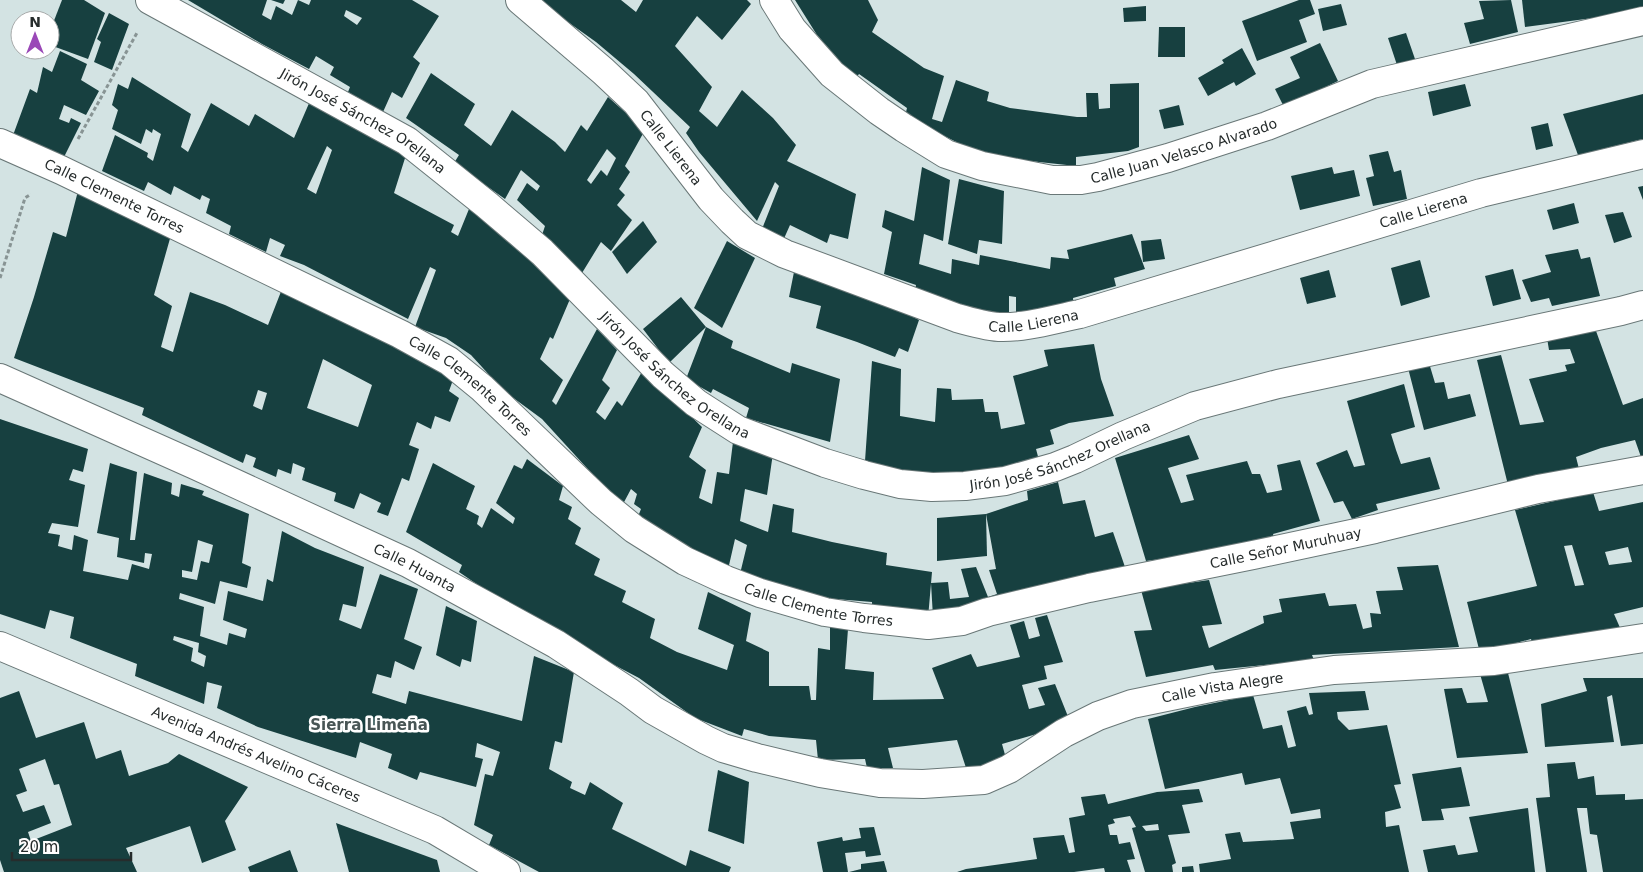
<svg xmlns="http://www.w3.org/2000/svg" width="1643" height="872" viewBox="0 0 1643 872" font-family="'DejaVu Sans',sans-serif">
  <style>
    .building { fill: #174040; fill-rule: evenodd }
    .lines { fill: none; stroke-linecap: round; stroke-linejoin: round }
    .minor-casing { stroke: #697777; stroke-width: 30 }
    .path { stroke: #889494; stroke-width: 3; stroke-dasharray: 4 2.5; stroke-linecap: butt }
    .minor { stroke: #fff; stroke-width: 28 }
    .labels { text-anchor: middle; stroke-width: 5; stroke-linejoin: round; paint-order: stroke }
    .street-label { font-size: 14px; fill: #262c2c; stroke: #fff }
    .neighbourhood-label { font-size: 15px; font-weight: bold; fill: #485555; stroke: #fff }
  </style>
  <rect width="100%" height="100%" fill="#d3e3e3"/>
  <!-- building -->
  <g class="building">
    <path d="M62,0H84L105,13L88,59L50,45V31Z"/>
    <path d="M188,0H267L262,15L271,20L276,6L292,15L298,0L309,5L311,0H412L439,16L413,57L420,63L402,98L392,92L383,112L348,92L350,87L330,75L334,67L316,56L309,69L262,44ZM346,10L362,18L357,25L344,16Z"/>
    <path d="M271,0H285L283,4Z"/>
    <path d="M537,0H621L636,12L643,0H747L751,4L722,40L697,16L675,46L712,87L699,111L717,127L742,90L773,118L796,145L787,161L856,194L848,239L830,234L827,243L790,225L782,243L762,229L779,186L775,182L757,221L699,152L686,133L690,127L634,74L596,42Z"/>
    <path d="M795,0H868L878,20L872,32L924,68L944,76L932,119L942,122L956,80L989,92L987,101L1010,108L1077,117H1087L1086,93H1098L1099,109L1110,108V84L1139,83V147L1128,151L1076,157V166L1003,158L972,150L905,116L907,108L859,74L853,82L836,67L839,60L817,35Z"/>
    <path d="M1299,0H1310L1315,14L1299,20L1307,42L1257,61L1242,21Z"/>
    <path d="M1511,0L1518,32L1470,44L1464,23L1484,19L1479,1Z"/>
    <path d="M1522,0H1643V7L1593,18L1525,27Z"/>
    <path d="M1341,4L1347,25L1323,31L1318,9Z"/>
    <path d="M1146,6V21L1124,22L1123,8Z"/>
    <path d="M109,13L129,24L112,70L94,62L101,42L97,39Z"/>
    <path d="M1159,27H1185V57H1158Z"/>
    <path d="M1406,33L1415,59L1397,65L1388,38Z"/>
    <path d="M1320,43L1338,81L1284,107L1275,89L1300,78L1290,57Z"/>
    <path d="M1242,48L1256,74L1236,86L1234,82L1208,96L1198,78L1224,63L1222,60Z"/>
    <path d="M60,51L87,64L81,80L99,91L86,115L64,105L59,119L69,123L71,118L81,123L62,161L12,138L30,89L37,93L43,67L52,72Z"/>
    <path d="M431,73L475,104L464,125L491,146L512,110L555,142L565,152L581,125L587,131L608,97L645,130L625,166L630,172L619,189L625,195L617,205L632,220L611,251L601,242L582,273L542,235L545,226L517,200L527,183L537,191L540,186L521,170L505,199L454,163L459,155L406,118ZM607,149L616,158L607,176L601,170L591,184L587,180Z"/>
    <path d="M132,77L191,114L181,147L188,152L211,103L249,126L255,114L294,138L310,101L406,155L394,193L454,225L451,232L458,236L469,209L502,234L570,299L553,339L550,337L540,359L563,380L552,401L556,405L597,329L617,350L602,380L610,388L596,412L605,420L617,401L622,406L643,370L702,427L689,457L706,470L699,498L712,504L717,472L729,474L733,442L773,453L767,495L745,489L740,521L768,532L773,504L794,509L792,532L832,542L887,553L886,565L932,572L928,618L872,611V602L823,598L739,578L747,545L735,539L727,574L637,519L641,509L634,504L637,494L631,489L623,504L596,478L542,419L504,391L471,355L446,338L415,327L436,270L430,267L408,319L304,265L280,256L285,245L270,238L266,252L229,234L231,226L206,213L210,199L202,195L200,200L174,186L171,195L148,182L144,191L102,171L115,135L148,153L147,157L153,161L161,134L153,129L152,133L146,129L141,144L112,129L118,110L112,105L118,84L128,89ZM327,146L332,150L316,194L307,189Z"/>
    <path d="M1465,84L1471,106L1433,116L1428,92Z"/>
    <path d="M1643,94V139L1578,155L1563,114Z"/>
    <path d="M1179,105L1184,125L1164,129L1159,110Z"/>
    <path d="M1548,123L1553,146L1536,150L1531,127Z"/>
    <path d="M1388,151L1394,172L1401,170L1407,199L1373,206L1366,178L1374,176L1369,155Z"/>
    <path d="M922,167L950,180L943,241L924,234L919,264L951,274L952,259L979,265L980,255L1050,269L1051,257L1069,259L1067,250L1132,234L1145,269L1114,278L1116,286L1073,298L1074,308L1016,319V297L1009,296V322L979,318L978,309L915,291L916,285L884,274L892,232L882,227L885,210L914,221Z"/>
    <path d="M1332,167L1334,174L1354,170L1360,196L1300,210L1291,176Z"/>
    <path d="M959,179L1004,191L1002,244L979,240L977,254L948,244Z"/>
    <path d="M1643,186V200L1638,187Z"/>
    <path d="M78,191L171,235L154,295L172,306L161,347L173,352L190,292L225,305L268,325L282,289L399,347L453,380L449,391L459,398L450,422L435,416L431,429L417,422L409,445L419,449L409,481L402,478L388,516L377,512L381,503L360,493L354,509L334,501L336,493L302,480L305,468L293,463L291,474L278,469L276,477L253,467L256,458L246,454L243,463L142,415L144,408L14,358L34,297L53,232L66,237ZM323,359L372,385L358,427L307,408ZM258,390L267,393L262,410L253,406Z"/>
    <path d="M1574,203L1579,223L1553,230L1547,210Z"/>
    <path d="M1623,212L1632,237L1614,243L1605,215Z"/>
    <path d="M643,221L657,242L627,274L612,252Z"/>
    <path d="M1161,239L1165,259L1143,262L1141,241Z"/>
    <path d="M727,241L755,258L722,328L694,308Z"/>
    <path d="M1578,249L1581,259L1590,257L1600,296L1552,306L1549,298L1531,302L1522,280L1551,272L1545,255Z"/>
    <path d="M1420,260L1430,297L1401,306L1391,268Z"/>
    <path d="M1513,269L1521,299L1493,306L1485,276Z"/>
    <path d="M1329,270L1336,297L1307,304L1300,278Z"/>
    <path d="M794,272L894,307L919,320L908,352L899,348L895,357L857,342L816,328L821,306L789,297Z"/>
    <path d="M681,297L706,327L733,341L731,348L790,373L792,363L840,379L830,442L746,418L749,408L713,389L711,393L686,379L706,327L669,363L643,329Z"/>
    <path d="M1596,331L1623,405L1643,398V456L1641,457L1635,440L1601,448L1576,457L1579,469L1508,485L1477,360L1501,355L1520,425L1544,422L1529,379L1567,371L1565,365L1575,363L1570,349L1549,350L1547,338Z"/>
    <path d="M1094,344L1101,379L1114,416L1069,423L1050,430L1054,444L1036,449L1040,464L957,475L898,470L865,461L872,361L901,369L900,416L935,422L937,388L951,389L952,400L983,399L985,412H998L1001,429L1025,424L1013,376L1048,366L1044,350Z"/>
    <path d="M1429,363L1435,383L1444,382L1448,399L1470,394L1476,416L1424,430L1408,368Z"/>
    <path d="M1404,384L1415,427L1391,434L1396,450L1401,464L1430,457L1440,489L1376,504L1378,510L1352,519L1343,501L1334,503L1316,463L1347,450L1354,467L1365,465L1347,401Z"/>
    <path d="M0,419L88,449L83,472L73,469L69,480L85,485L78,527L52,523L48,533L60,535L58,546L72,550L74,535L88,540L83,571L128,580L132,564L149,569L152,554L145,553L144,563L117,557L119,538L97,533L110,463L137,472L130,540H135L144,473L172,483L171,494L179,497L181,484L204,491L202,495L249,514L242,563L251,567L247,588L220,581L215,604L180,593L179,599L204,607L200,636L227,645L229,633L245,638L247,629L223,620L228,591L263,601L267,579L273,582L282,531L315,548L364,567L356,607L343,604L339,620L361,629L380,574L418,589L404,639L422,647L414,670L395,661L391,678L377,674L372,693L406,704L409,691L522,721L534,656L574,672L562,743L555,741L549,769L572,782L570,788L585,795L590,782L623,803L612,829L686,866L690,850L731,867L729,872H539L489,845L493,835L474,825L485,774L493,776L500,752L477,743L475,757L483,759L476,787L420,772L417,780L388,768L392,754L360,742L356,758L258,727L217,708L222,686L207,682L204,704L135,676L137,664L70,638L74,617L50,610L45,629L0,614ZM198,540L213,545L209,563L201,561L197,580L182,577V570L192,572ZM174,636L199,643L198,652L206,656L204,667L191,661L193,648L173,640Z"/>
    <path d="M1189,435L1199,459L1168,468L1181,503L1194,500L1186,475L1247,461L1252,474H1260L1267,493L1282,490L1277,465L1300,460L1320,521L1273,534L1276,544L1146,561L1115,458Z"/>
    <path d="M527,459L563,486L559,500L572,507L568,519L581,528L575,544L600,559L594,575L626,591L622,602L655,619L650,638L677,652L727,670L734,645L698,629L708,592L751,613L746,641L769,652V686H809L811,700H816L818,648L830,650V627L848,629L845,669L874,672L873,700L944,699L932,668L971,654L977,667L1020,657L1010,625L1024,621L1029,639L1040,636L1035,618L1047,615L1063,662L1044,666L1047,679L1022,685L1029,709L1045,705L1038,688L1055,684L1071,724L1002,744L1007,762L968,774L957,740L888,748L893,768H867L865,759L818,760L816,740L769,736L744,729L742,736L695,718L639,678L603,659L571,637L500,600L459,572L462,565L406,532L433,463L475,486L466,509L479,516L477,524L482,528L491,508L513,524L515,518L496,503L514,465L522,469Z"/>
    <path d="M1058,482L1063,504L1085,500L1095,537L1113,532L1125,567L933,617L931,583L948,582L950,599L969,597L961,569L976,567L988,597L997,594L989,570L996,569L986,514L1028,500L1027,491Z"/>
    <path d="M1593,492L1599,511L1643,502V607L1614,614L1621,630L1533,646L1531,639L1480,653L1467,602L1537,586L1515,510ZM1572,545L1584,585L1575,586L1564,546ZM1628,547L1632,562L1609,565L1605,552Z"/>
    <path d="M986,514L987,556L937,561V518Z"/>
    <path d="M1438,565L1459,647L1312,655L1314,660L1215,670L1213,665L1146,677L1134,631L1152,630L1141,590L1209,580L1222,624L1202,626L1209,648L1264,623L1263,616L1282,612L1279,599L1325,593L1329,606L1356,604L1363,629L1372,627L1370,613L1381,614L1376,591L1403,590L1397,567Z"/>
    <path d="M446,606L477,621L471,662L462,659L460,667L436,655Z"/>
    <path d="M1508,673L1528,753L1457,758L1444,689L1462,688L1467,703L1488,702L1480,674Z"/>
    <path d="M1583,678H1643V744L1621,746L1612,695L1607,697L1614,742L1545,747L1541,704L1587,691Z"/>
    <path d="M19,691L36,738L84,722L96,759L121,750L129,776L168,763L179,754L248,787L225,821L236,850L202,863L190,826L126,848L137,872H4L0,860V698ZM45,759L54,785L59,784L72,825L31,841L28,832L51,823L44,805L23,812L16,795L27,791L19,769Z"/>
    <path d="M1365,691L1369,710L1337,712L1338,719L1349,730L1387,725L1401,784L1394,785L1401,808L1385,812L1386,827L1399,825L1409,872H1200L1199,864L1231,859L1225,834L1240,832L1243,842L1294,839L1290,822L1321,818L1320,809L1291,814L1280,778L1245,785L1242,773L1165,789L1148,719L1195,707L1253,695L1263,729L1282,725L1288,748L1296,746L1287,711L1306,706L1309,715L1313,714L1309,693Z"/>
    <path d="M1575,762L1578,779L1594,776L1596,795L1625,794V800L1643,799V872H1603L1597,835L1590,834L1587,808H1577L1587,872H1546L1536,798L1550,797L1547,764Z"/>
    <path d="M1461,767L1470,806L1441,809L1444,820L1422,821L1412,774Z"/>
    <path d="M718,770L749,782L744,844L708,831Z"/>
    <path d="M1199,789L1203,802L1182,805L1190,833L1168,835L1176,863L1172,865L1173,872H1145L1132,828L1136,827L1130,816L1113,819L1115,823L1108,825L1110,835H1117L1119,844L1130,842L1135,859L1127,860L1131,872H1105L1104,868L1074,872H957L966,869L1037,859L1033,838L1064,835L1069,853L1075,852L1069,818L1085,815L1081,797L1105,794L1108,804L1157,792ZM1158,824L1159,830L1146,831L1142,826Z"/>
    <path d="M1528,808L1535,872H1428L1423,850L1455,845L1458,855L1478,852L1469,817Z"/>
    <path d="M336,823L437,860L440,872H349Z"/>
    <path d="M874,827L881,855L866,857L865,851L845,853L848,872H823L817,842L842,837L843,841L861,838L859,828Z"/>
    <path d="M290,850L298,872H250L248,867Z"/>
    <path d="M884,861L887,872H849L861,869V864Z"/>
    <path d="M1193,866L1194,872H1182V867Z"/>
  </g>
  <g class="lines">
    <!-- minor casing -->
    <g class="minor-casing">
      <g id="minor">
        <path id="s1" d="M150,0L407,141L487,205L542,252L663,375L696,403L738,430L825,463L864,475L900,484L932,487L965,486L1005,481L1055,467L1075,459L1123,436L1195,406L1278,384L1621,311L1643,305"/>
        <path id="s2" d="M520,0L603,71L636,102L711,199L732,221L747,235L785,254L957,318C971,322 985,326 999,327C1026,328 1054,319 1080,314L1481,193L1643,154"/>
        <path id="s3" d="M774,0L792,29L832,74L879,111L904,128L946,154L982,166L1052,180H1081L1098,177L1168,158L1267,126L1372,84L1643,21"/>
        <path id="s4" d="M0,143L61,170L400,334L449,361L482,388L601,502L634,529L685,561L726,580L760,593L825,612L864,618L928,625L962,621L988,612L1089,588L1253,555L1375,529L1538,489L1643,470"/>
        <path id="s5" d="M0,378L195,465L408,563L556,644L629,692L653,710L706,740L723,748L757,758L820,773L880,783L923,784L984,780L1009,769L1064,733L1098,716L1132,704L1215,687L1334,670L1494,661L1643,638"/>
        <path id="s6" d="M0,646L435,830L506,872"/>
      </g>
    </g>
    <!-- path -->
    <g class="path">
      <path d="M78,139L138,31"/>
      <path d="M0,278L25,198L31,194"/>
    </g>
    <!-- minor -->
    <use href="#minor" class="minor"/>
  </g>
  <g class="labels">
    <!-- street labels -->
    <g class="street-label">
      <text dy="5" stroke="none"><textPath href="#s1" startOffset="245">Jirón José Sánchez Orellana</textPath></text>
      <text dy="5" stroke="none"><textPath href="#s2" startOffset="212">Calle Lierena</textPath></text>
      <text dy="5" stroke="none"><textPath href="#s3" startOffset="479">Calle Juan Velasco Alvarado</textPath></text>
      <text dy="5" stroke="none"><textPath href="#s4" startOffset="126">Calle Clemente Torres</textPath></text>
      <text dy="5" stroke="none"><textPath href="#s2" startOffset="1038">Calle Lierena</textPath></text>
      <text dy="5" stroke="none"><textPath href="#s2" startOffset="632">Calle Lierena</textPath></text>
      <text dy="5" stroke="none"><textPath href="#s1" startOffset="650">Jirón José Sánchez Orellana</textPath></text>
      <text dy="5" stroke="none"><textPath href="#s4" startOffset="531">Calle Clemente Torres</textPath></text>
      <text dy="5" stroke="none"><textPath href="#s1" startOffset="1070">Jirón José Sánchez Orellana</textPath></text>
      <text dy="5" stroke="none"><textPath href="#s4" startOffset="1429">Calle Señor Muruhuay</textPath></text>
      <text dy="5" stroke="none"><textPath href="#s5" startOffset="456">Calle Huanta</textPath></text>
      <text dy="5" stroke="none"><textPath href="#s4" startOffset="951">Calle Clemente Torres</textPath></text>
      <text dy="5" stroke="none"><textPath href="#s5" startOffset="1338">Calle Vista Alegre</textPath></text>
      <text dy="5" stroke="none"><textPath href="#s6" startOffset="278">Avenida Andrés Avelino Cáceres</textPath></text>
    </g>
    <!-- neighbourhood labels -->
    <g class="neighbourhood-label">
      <text x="369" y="730">Sierra Limeña</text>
    </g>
  </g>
  <!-- north arrow -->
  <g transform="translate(35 35)"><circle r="24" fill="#ffffff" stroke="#a8abab"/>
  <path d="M0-4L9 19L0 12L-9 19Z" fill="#9a48b7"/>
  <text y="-8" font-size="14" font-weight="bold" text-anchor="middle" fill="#262c2c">N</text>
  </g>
  <!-- scale -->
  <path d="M12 852v8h119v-8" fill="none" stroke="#262c2c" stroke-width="2.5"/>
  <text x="20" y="852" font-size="15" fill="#262c2c" stroke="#ffffff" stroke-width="4" paint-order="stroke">20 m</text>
</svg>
